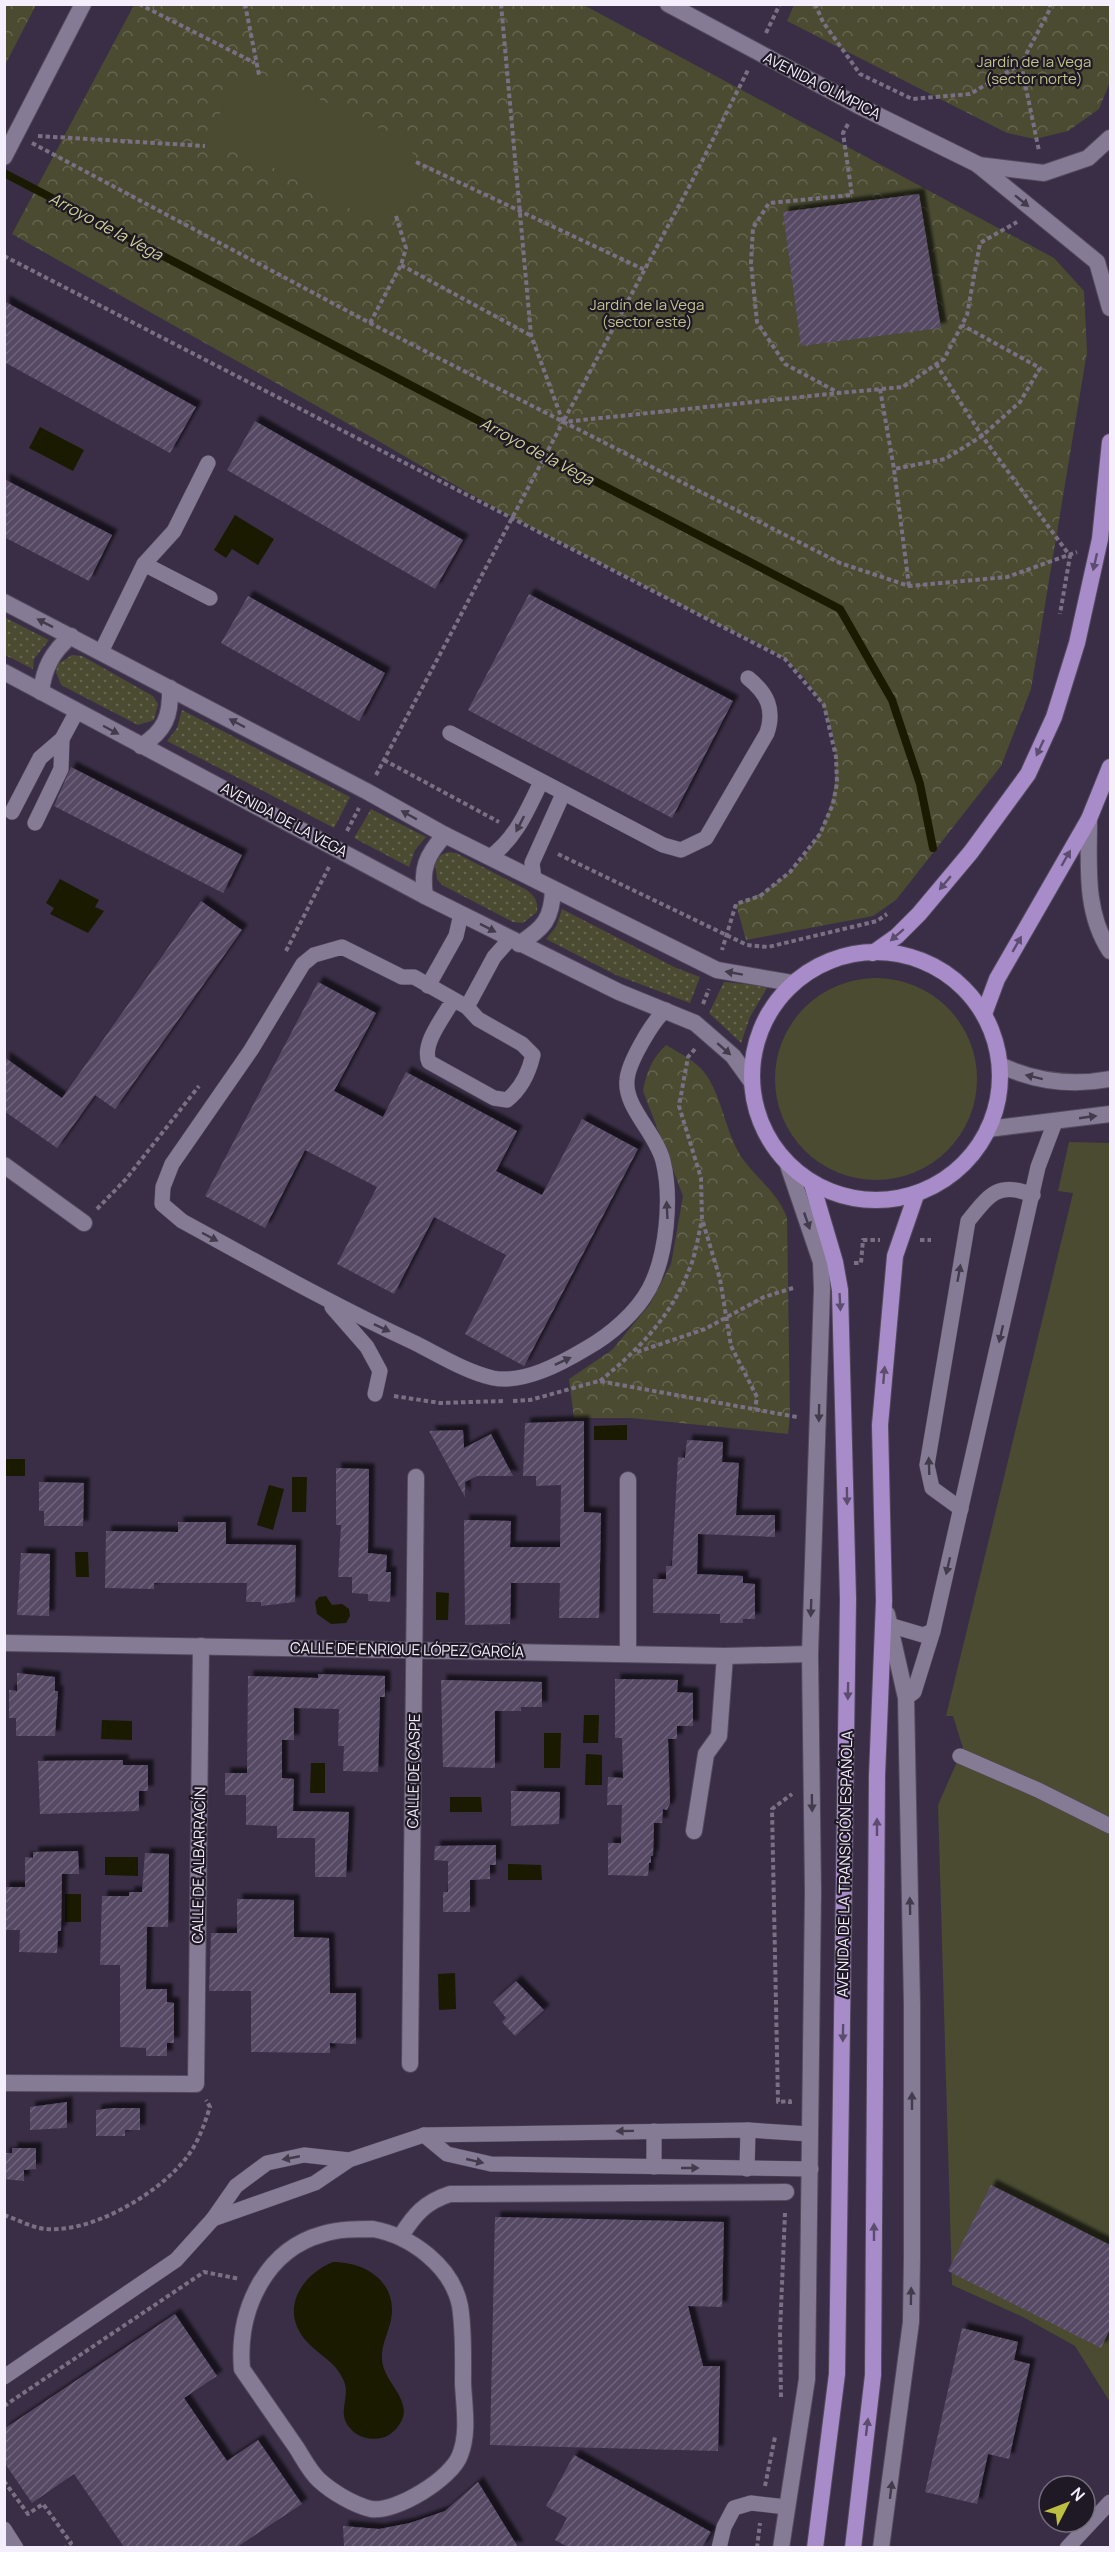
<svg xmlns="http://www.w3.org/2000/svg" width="1115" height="2552" viewBox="0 0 1115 2552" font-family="Manrope,sans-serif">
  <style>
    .grass { fill: url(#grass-dots) }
    .park { fill: url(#park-crowns) }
    .garden { fill: #4a4b31 }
    .water { fill: #1a1a00 }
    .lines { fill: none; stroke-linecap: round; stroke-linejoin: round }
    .stream { stroke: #1a1a00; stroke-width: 8 }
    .building { fill: url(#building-hatch); filter: url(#shadow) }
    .service-casing { stroke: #534a5d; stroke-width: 16 }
    .pedestrian-casing { stroke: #534a5d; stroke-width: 18 }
    .minor-casing { stroke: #534a5d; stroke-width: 18 }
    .primary-casing { stroke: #534a5d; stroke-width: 18 }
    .path { stroke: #797084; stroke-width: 4; stroke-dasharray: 4.5 3; stroke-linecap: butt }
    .service { stroke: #867b95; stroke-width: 15 }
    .pedestrian { stroke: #867b95; stroke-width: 16 }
    .minor { stroke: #867b95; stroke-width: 16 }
    .primary { stroke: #a88cc9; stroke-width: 16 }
    .oneway { fill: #423b4c }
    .oneway2 { fill: #5c4d6e }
    .labels { text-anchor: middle; stroke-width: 4.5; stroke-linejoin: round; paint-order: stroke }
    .park-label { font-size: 15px; fill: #c1c38b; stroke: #1e1924 }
    .street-label { font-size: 15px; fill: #f5eefd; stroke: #1e1924 }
    .water-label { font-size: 16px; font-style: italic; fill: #cdd096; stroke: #1e1924 }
  </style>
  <defs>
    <pattern id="grass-dots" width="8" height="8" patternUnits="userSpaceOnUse" patternTransform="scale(1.5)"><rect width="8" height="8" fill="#4a4b31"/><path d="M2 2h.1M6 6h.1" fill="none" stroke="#656550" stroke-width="1.8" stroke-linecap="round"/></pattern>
    <pattern id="park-crowns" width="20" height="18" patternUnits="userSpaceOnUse" patternTransform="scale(1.5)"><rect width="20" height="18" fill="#4a4b31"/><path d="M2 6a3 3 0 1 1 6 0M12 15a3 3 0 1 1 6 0" fill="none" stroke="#656550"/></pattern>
    <pattern id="building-hatch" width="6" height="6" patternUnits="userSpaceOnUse" patternTransform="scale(1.5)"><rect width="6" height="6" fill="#564a64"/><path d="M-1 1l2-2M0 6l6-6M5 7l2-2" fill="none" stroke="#6f647b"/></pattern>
    <filter id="shadow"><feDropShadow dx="5.5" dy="-5.5" stdDeviation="1.5" flood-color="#0009"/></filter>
  </defs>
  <rect width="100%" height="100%" fill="#392e45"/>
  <!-- grass -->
  <g class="grass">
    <path d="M4,617L49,640L34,659L33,669L5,655Z"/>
    <path d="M72,655L82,656L153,696L158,704L154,720L138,725L61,685L56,672L58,664Z"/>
    <path d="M182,710L350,797L334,828L167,741L177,728Z"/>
    <path d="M371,809L426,837L415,850L409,867L354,838Z"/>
    <path d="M448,852L456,853L527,890C535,897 538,901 537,912L523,923L513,922L442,885L437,879L435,863L441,855Z"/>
    <path d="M562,909L674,967L700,977L690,1003L616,975L546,939L556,927Z"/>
    <path d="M724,982L768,986L750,1017L741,1043L709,1013Z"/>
  </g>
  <!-- park -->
  <g class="park">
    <path d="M582,4L1054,258L1084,291L1087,352L1031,689L1001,766L896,900L873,916L746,940L736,904C840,869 873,732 786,660C765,644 730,631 706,618C643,585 579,552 516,519C458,488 402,454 345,422C234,359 123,297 12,234L134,5Z"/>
    <path d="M4,5H36L5,65H4Z"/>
    <path d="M794,5H1110V82L1099,109L1068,131L1035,139L1007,133L787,21Z"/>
    <path d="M666,1045C681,1054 698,1062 707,1076C724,1102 726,1137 745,1162C760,1181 779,1195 787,1218L790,1416L788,1434L631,1418H574L569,1379L612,1350L650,1304L671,1264L683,1196L643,1091C646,1073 652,1058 666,1045Z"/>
  </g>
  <!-- garden -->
  <g class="garden">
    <path d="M240,71L282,81L408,143C411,152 420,165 420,174C420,201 397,215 375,222L244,152L205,146Z"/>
    <circle cx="876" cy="1079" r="101"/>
    <path d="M1069,1142L1110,1143V2402L1075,2346L1023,2317L952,2285L938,1805L963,1748L953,1716H946L1073,1193L1058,1191Z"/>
  </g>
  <!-- water -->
  <g class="water">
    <path d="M40,427L84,450L73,471L29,448Z"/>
    <path d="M235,515L274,539L258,565L232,549L226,558L214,550Z"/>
    <path d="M60,879L99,900L95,907L104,911L88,933L50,914L54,908L46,903Z"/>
    <path d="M627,1425V1440H594V1426Z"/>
    <rect x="5" y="1459" width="20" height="17"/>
    <path d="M292,1477H307L306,1512H292Z"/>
    <path d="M269,1485L284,1489L273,1530L257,1525Z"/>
    <path d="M75,1552H88L89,1577H76Z"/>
    <path d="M436,1592L449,1593L448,1620H436Z"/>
    <path d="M326,1596L332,1605L342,1604L349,1609L350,1616L346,1623L331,1624L317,1614L315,1602L319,1597Z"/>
    <path d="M584,1715H599L598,1743H583Z"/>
    <path d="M102,1720L132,1721V1740L101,1739Z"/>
    <path d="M544,1733H561L560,1768H544Z"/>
    <path d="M586,1754L602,1755V1785H585Z"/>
    <path d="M311,1763H325V1793H310Z"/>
    <path d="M450,1797H481L482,1812H450Z"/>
    <path d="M105,1857H138V1876L105,1875Z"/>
    <path d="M508,1864L541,1865L542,1880H508Z"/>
    <rect x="65" y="1894" width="16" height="28"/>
    <path d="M455,1973L456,2009L439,2010L438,1974Z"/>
    <path d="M333,2262C366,2262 398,2282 391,2320C388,2334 381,2345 382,2360C384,2385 419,2403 396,2429C392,2433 387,2437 381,2438C372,2440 362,2438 355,2433C332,2414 353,2399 343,2379C336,2363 321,2356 309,2344C278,2313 299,2276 333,2262Z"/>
  </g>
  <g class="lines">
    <!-- stream -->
    <path class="stream" d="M4,173L840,609L892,700L920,784L933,848"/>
  </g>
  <!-- building -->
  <g class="building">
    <path d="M919,194L941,328L801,346L783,212Z"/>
    <path d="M4,301L196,407L170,453L4,362Z"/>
    <path d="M255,421L463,540L435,589L227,470Z"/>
    <path d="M4,479L112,535L89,581L4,537Z"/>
    <path d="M529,594L733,701L672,818L468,710Z"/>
    <path d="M248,596L385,673L359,721L221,643Z"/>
    <path d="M71,767L242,855L223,893L54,806Z"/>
    <path d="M201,901L242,930L115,1109L95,1095L57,1148L4,1111V1057L62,1098Z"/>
    <path d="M318,982L376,1013L334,1091L383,1117L406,1072L517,1131L496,1171L542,1195L582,1119L638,1149L524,1366L465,1334L506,1255L434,1217L394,1294L337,1264L377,1187L305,1150L265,1228L205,1196Z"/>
    <path d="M584,1421V1512L601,1513L599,1618H559L560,1583H511L510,1624L465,1625L464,1520L511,1521L510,1547H560L561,1485L536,1486V1476H523L525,1423Z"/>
    <path d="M463,1430L464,1448L491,1434L513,1476H477L465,1482V1497L429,1431Z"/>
    <path d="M687,1440L723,1442L722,1462L739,1463L736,1515H775V1537L698,1534L697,1574L743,1576V1583L755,1584V1619H743V1623H720V1614L653,1613V1579H666V1566H672L678,1457L685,1458Z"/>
    <path d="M336,1468L369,1469L368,1553L387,1555L386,1572H391L390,1602L368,1601V1594L352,1593V1577H338L341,1525H336Z"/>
    <path d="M39,1482L84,1483L83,1526H44V1511H39Z"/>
    <path d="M178,1522H226V1544L296,1545L295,1602L261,1606V1602H246L247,1583H154V1589L105,1588L106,1531L178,1532Z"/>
    <path d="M21,1553L50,1554L49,1616L17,1615Z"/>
    <path d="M17,1673L55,1677V1691H58L55,1736H16V1718H9V1690L17,1691Z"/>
    <path d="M318,1674L385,1676V1697H380L378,1772L343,1771L344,1746H338L339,1709L294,1708V1740H282V1778L294,1779L293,1811L349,1812L346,1877H315V1838H277V1826L246,1825V1795H225V1773H247L248,1676L318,1678Z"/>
    <path d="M615,1679L678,1680L677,1692L693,1693V1726H677V1739H668L670,1803L667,1810L663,1809L662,1823H654L653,1856H651V1863H649L648,1876L608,1875V1843H621L622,1805H607L608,1777L623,1778L622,1738H615Z"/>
    <path d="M441,1680L542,1682V1707H521V1711H495V1768L443,1767Z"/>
    <path d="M123,1760V1765H148V1791H139V1811L40,1814L38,1761Z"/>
    <path d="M511,1791L560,1792L559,1824L511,1826Z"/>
    <path d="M496,1845V1865H490V1879L470,1880V1912H443V1892H448V1861L434,1860L435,1846Z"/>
    <path d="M78,1851L79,1874H62L61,1931H58L57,1953L19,1952L20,1930H4V1887H25V1857L33,1858V1852Z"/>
    <path d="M145,1853L169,1854L168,1927H147L146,1989H167V2002L174,2003V2043H167V2056H146V2048L120,2047V1965H100L102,1896H129V1892H142Z"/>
    <path d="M237,1899L294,1900V1937L329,1938L330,1993H356V2044L330,2043V2053L251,2052V1991H209L211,1933H237Z"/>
    <path d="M516,1981L544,2010L515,2036L502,2022L506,2018L493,2002Z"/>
    <path d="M67,2102V2128L30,2130V2107Z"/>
    <path d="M113,2108H140V2130H125V2136H96V2110Z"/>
    <path d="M12,2148H36V2169L24,2170V2181L4,2179V2153H12Z"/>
    <path d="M991,2185L1110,2245V2329L1101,2348L948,2271Z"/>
    <path d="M495,2217L724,2222L722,2307L688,2306L703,2366H720L718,2451L490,2445Z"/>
    <path d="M175,2314L217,2376L184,2398L227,2461L258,2440L302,2504L237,2547H124L74,2474L32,2503L4,2462V2429Z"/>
    <path d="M962,2328L1018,2342L1014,2360L1030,2364L1009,2459L988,2454L977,2504L925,2492Z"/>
    <path d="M574,2455L711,2532L702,2547H568L555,2540L567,2518L546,2506Z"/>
    <path d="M478,2482L518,2547H344L343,2526L379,2529L410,2523L445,2511Z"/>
  </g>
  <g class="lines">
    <!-- service casing -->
    <g class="service-casing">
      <g id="service">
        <path d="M144,564L174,531L208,463"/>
        <path d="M101,652L144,564L210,598"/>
        <path d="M450,733L663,845L681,850L706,838L767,733C775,709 767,693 748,678"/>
        <path d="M12,812L40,758L62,739L77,711"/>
        <path d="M35,823L61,769L62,739"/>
        <path d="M490,857C516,838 527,811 541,782"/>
        <path d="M534,879L532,863L563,794"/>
        <path d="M428,986L456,936L461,914"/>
        <path d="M453,1000C444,1017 421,1044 429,1062L494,1098L507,1100C521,1089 529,1072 533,1055L522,1044L478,1019L467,1007L414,977H402L342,947L314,955L303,964L251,1050L172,1164L163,1187L162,1204L182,1221C259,1263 335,1306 415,1343C439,1355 466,1372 493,1378C524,1384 562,1363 587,1348C610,1335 636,1313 649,1289C667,1256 672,1197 663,1161C656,1133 624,1107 627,1080C628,1063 653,1020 666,1010"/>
        <path d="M467,1007L494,957L510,939"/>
        <path d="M332,1307L367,1347L380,1371L375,1394"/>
        <path d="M961,1509L932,1488L927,1465L968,1221C990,1194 998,1181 1033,1195"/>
        <path d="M889,1625L923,1635L933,1631"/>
        <path d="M906,1698L914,1692L933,1631L1038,1167L1055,1122"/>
        <path d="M960,1756L1038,1790L1110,1826"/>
        <path d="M654,2131V2167"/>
        <path d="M424,2135L447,2154L491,2164L811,2169"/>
        <path d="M747,2169L748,2130"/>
        <path d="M213,2219L315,2183L349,2160L424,2135L748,2130L810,2134"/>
        <path d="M4,2377L176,2260L213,2219L236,2186L267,2163L304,2155L349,2160"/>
        <path d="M4,2529L16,2548"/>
        <path d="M719,2548L724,2527L734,2508L751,2503L786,2507"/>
        <path d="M1067,2548L1110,2502"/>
      </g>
    </g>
    <!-- pedestrian casing -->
    <g class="pedestrian-casing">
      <g id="pedestrian">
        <path d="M4,1165L84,1223"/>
        <path d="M373,2229C411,2236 452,2266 460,2306C464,2331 463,2358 463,2383C464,2406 469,2433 460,2455C452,2478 396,2513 371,2509C354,2505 332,2492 319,2480C310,2472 303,2458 296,2447C278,2421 260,2395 242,2369C237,2312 264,2250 323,2234C339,2229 356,2229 373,2229Z"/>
        <path d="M401,2236C414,2215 425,2202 450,2194L786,2192"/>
      </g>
    </g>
    <!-- minor casing -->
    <g class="minor-casing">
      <g id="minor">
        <path d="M668,4L859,106L977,164L1097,262L1110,308"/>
        <path d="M4,157L83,4"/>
        <path d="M978,165L1044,173L1088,158L1110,138"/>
        <path d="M4,602L368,792L445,835L717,970L792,983"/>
        <path d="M4,672L425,896L619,992L695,1023L733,1056L751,1081"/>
        <path d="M41,692C44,668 52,652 71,636"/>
        <path d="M141,746C165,731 171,716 170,688"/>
        <path d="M1089,819C1089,864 1084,912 1110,951"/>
        <path d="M425,896C421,869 426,855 445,835"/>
        <path d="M519,944C544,928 552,919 553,889"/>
        <path d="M1000,1065C1036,1082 1072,1086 1110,1079"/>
        <path d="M988,1129L1110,1114"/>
        <path d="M4,1643L725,1656L810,1654"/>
        <path d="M628,1653V1480"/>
        <path d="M694,1831L706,1754L719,1736L725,1656"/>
        <path d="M410,2064L416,1477"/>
        <path d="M4,2083L196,2084L201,1646"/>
        <path d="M781,2548L807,2379L813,1891L810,1654L822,1289L821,1262L788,1165"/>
        <path d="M881,2548L911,2322L912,2257V2005L906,1698L887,1614"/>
      </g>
    </g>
    <!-- primary casing -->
    <g class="primary-casing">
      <g id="primary">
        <circle cx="876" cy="1076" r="124"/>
        <path d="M873,953L897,936L919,914L971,852L1028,774L1054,717L1077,643L1100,539L1110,442"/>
        <path d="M984,1014L997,979L1089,819L1110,767"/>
        <path d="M812,1184L835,1262L840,1290L848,1599L837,2374L815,2548"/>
        <path d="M853,2548L873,2375L877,1776L884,1601L880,1425L895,1256L916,1195"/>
      </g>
    </g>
    <!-- path -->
    <g class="path">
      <path d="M139,4L255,63"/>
      <path d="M245,4L259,75"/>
      <path d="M501,4L531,335L563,422L690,185L748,70"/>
      <path d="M815,4L823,22L860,74L912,99L970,94L1021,64L1050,9V4"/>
      <path d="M766,33L780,4"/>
      <path d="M1021,64L1039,151"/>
      <path d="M848,124L843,133L852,195L769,203L753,228L751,263L757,322L785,364L839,393L903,387L944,359L967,315L980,243L1017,222"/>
      <path d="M38,136L205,146"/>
      <path d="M32,143L370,323L840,563L909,586L1007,577L1077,552"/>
      <path d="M416,162L645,270"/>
      <path d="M4,256L785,659L824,705L836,757L837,783L833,804L820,834L790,872L760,896L736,904L722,950"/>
      <path d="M401,265L530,335"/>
      <path d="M370,323L401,265L406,248L396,216"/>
      <path d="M936,364L982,436L1070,556L1060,614"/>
      <path d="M880,389L894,469"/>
      <path d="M909,586L894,469L945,459L982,436L1020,402L1040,368L962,325"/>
      <path d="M384,760L499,822"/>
      <path d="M376,775L563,422L839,393"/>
      <path d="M347,831L359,808"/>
      <path d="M558,854L747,945L768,947L877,921L887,914"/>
      <path d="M286,951L329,867"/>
      <path d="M703,1004L709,989"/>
      <path d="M695,1049L688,1057L679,1106L701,1178L702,1219L720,1279L731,1346L757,1397L755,1409"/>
      <path d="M97,1209L126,1179L199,1086"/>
      <path d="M920,1240H931"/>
      <path d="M854,1263H861L863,1240H880"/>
      <path d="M637,1352L705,1329L764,1297L793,1288"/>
      <path d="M600,1381C639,1349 670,1318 689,1270C696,1254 698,1236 702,1220"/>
      <path d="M394,1396L440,1403L503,1401"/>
      <path d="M513,1401L530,1400L599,1381L797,1417"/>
      <path d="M790,2104V2101L778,2102L772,1809L792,1794"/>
      <path d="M4,2215C16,2219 27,2225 39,2228C87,2237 159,2194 187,2157C199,2141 204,2125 210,2107L206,2100"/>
      <path d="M781,2397L780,2332L785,2213"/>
      <path d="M4,2406L204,2272L240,2279"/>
      <path d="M4,2481L28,2514L43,2504L71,2543L65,2548"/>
      <path d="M765,2486L775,2437"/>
      <path d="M757,2548L760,2523"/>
    </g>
    <!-- service -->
    <use href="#service" class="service"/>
    <!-- pedestrian -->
    <use href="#pedestrian" class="pedestrian"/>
    <!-- minor -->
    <use href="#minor" class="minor"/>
    <!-- primary -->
    <use href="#primary" class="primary"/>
  </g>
  <!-- one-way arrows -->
  <defs><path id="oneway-solid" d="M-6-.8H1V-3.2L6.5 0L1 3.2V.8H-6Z" transform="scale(1.5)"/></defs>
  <g class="oneway">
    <use href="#oneway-solid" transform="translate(1022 201) rotate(39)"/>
    <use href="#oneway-solid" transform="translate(45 623) rotate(-153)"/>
    <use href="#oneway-solid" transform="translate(237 723) rotate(-152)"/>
    <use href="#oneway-solid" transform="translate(111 730) rotate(28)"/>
    <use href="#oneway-solid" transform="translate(409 815) rotate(-151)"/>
    <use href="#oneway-solid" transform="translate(520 824) rotate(117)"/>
    <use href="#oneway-solid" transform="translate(488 928) rotate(27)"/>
    <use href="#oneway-solid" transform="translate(734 973) rotate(-170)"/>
    <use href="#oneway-solid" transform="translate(724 1049) rotate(41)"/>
    <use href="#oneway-solid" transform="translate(1034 1077) rotate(-166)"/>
    <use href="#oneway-solid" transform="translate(1088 1117) rotate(-8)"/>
    <use href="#oneway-solid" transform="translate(667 1210) rotate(-93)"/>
    <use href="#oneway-solid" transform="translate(807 1221) rotate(71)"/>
    <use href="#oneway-solid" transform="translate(210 1237) rotate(28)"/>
    <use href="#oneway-solid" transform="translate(959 1273) rotate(-80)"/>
    <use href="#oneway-solid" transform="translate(382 1328) rotate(25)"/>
    <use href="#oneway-solid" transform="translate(1001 1334) rotate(103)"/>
    <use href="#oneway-solid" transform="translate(563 1361) rotate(-25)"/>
    <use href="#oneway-solid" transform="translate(819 1413) rotate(91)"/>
    <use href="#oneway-solid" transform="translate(929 1466) rotate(-92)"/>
    <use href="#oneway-solid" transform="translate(948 1566) rotate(103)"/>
    <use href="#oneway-solid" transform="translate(811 1608) rotate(92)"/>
    <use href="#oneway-solid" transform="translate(812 1803) rotate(89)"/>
    <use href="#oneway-solid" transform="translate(910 1906) rotate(-91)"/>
    <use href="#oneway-solid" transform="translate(912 2101) rotate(-90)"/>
    <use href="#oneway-solid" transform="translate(625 2131) rotate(179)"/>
    <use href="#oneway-solid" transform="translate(291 2158) rotate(169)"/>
    <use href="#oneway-solid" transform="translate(475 2161) rotate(13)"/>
    <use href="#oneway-solid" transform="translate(690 2168)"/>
    <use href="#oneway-solid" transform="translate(911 2296) rotate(-89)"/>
    <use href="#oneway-solid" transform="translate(891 2490) rotate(-83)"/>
  </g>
  <g class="oneway2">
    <use href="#oneway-solid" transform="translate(1095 562) rotate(103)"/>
    <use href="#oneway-solid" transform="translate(1040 748) rotate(115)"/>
    <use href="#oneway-solid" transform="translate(1066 858) rotate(-60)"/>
    <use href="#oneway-solid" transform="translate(945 883) rotate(130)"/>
    <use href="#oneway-solid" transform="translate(897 935) rotate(139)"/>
    <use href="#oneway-solid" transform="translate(1017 944) rotate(-60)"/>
    <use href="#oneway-solid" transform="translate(840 1302) rotate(87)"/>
    <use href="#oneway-solid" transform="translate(884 1375) rotate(-85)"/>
    <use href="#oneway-solid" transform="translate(847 1496) rotate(89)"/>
    <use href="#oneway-solid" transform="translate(848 1691) rotate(91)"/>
    <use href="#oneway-solid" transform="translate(877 1827) rotate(-90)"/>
    <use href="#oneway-solid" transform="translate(843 2033) rotate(91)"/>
    <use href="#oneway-solid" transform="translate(874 2232) rotate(-90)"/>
    <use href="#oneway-solid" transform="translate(867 2427) rotate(-83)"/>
  </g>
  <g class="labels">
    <!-- park labels -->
    <g class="park-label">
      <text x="1034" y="67">Jardín de la Vega<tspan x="1034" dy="17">(sector norte)</tspan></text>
      <text x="647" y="310">Jardín de la Vega<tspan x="647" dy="17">(sector este)</tspan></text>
    </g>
    <!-- street labels -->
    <g class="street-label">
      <text transform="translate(822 86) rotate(27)" y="5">AVENIDA OLÍMPICA</text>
      <text transform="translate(284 820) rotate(28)" y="5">AVENIDA DE LA VEGA</text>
      <text transform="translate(407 1650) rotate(1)" y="5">CALLE DE ENRIQUE LÓPEZ GARCÍA</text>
      <text transform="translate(414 1771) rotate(-89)" y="5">CALLE DE CASPE</text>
      <text transform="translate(845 1864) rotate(-89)" y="5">AVENIDA DE LA TRANSICIÓN ESPAÑOLA</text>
      <text transform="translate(199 1865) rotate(-89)" y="5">CALLE DE ALBARRACÍN</text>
    </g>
    <!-- water labels -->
    <g class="water-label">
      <text transform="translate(106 226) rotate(28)" y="6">Arroyo de la Vega</text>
      <text transform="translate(537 451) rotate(28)" y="6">Arroyo de la Vega</text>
    </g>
  </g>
  <!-- border -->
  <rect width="1115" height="2552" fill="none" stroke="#f5eefd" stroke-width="12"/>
  <!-- north arrow -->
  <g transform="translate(1067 2504) rotate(48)"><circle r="28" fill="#1e1924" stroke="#746e7b" stroke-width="1.5"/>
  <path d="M0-4.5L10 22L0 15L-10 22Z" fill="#bdbf43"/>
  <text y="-9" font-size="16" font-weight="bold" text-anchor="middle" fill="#f5eefd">N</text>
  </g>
</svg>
